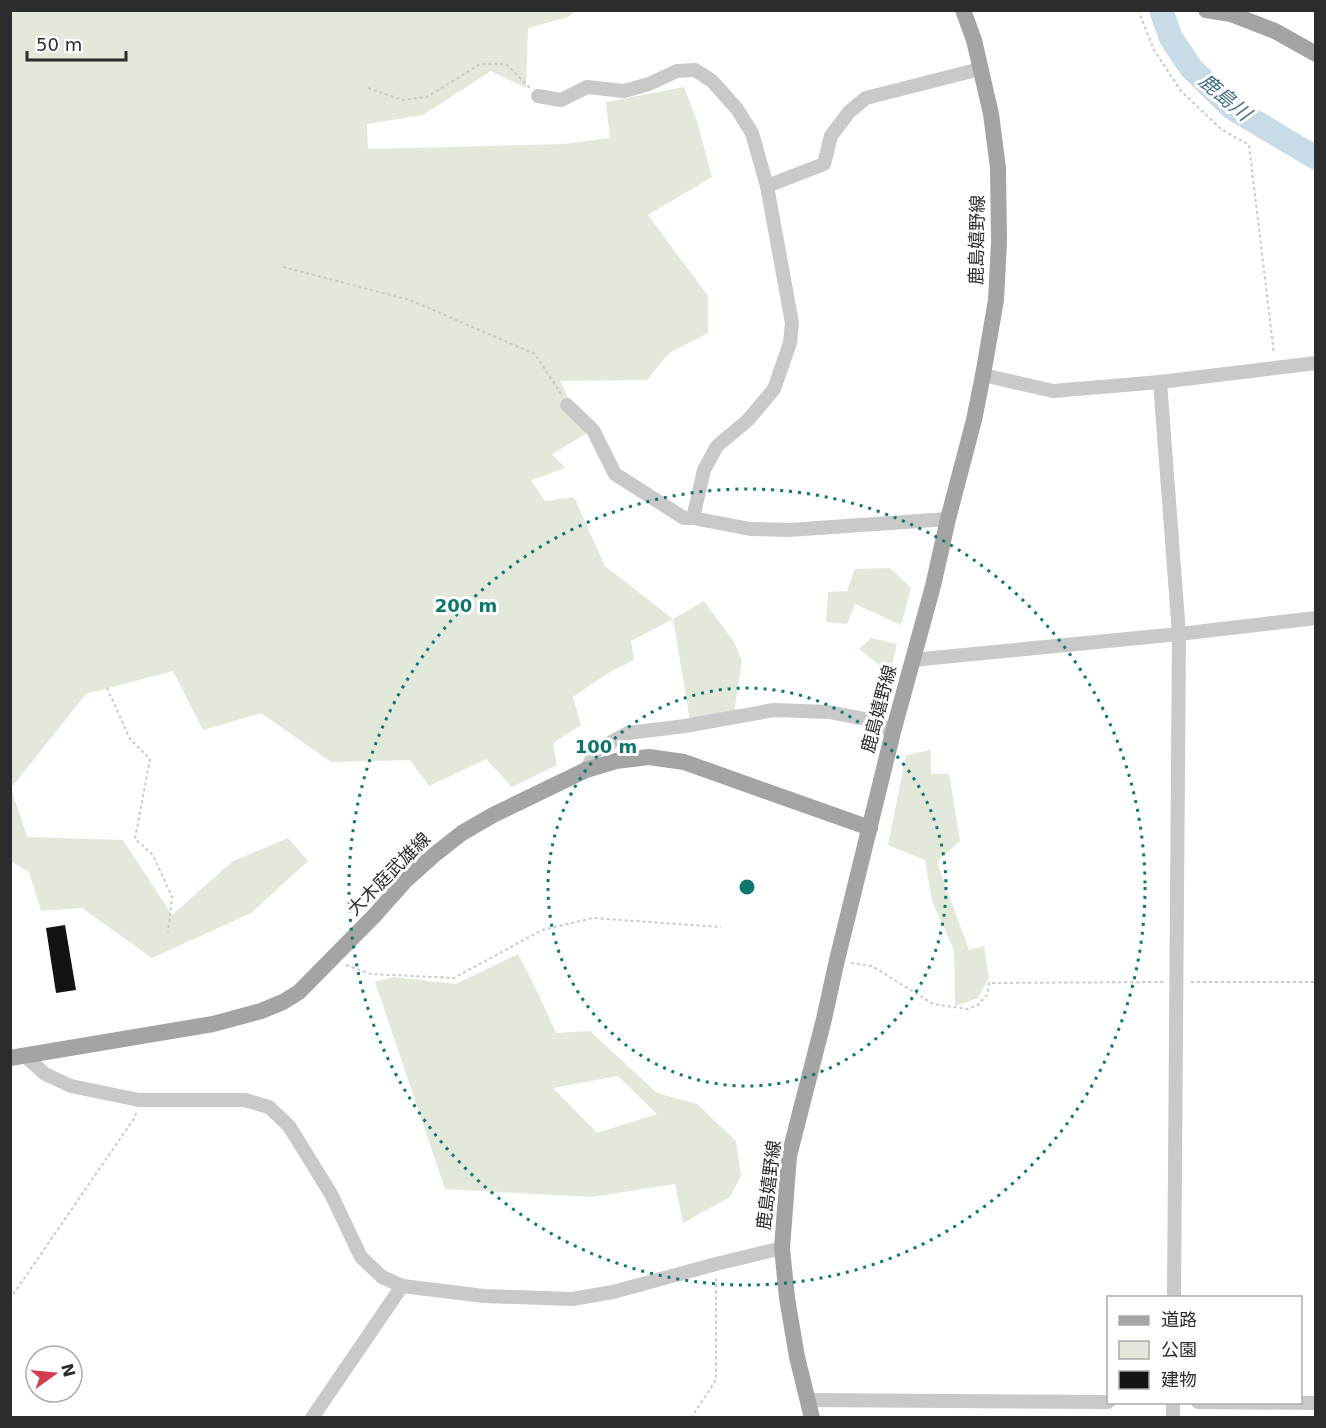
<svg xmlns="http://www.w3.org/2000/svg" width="1326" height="1428" viewBox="0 0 1326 1428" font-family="'DejaVu Sans','Noto Sans JP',sans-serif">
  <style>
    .green { fill: #e2e8da; fill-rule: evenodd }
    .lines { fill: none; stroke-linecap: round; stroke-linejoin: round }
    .river { stroke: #c8dce7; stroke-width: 24 }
    .building { fill: #131313 }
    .path { stroke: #c9c9c9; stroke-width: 2; stroke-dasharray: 3 3; stroke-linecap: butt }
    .minor { stroke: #c9c9c9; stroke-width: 14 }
    .major { stroke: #a4a4a4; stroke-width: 16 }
    .ring { fill: none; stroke: #0f766e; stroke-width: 3; stroke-dasharray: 3 6 }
    .labels { text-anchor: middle; stroke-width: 6; stroke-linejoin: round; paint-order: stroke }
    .street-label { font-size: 18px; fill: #2c2c2c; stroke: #fff }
    .water-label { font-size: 20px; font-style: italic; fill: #426e85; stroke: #fff }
    .centre { fill: #0f766e; stroke: #fff; stroke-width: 3 }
    .ring-label { font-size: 18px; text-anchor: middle; font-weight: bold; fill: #0f766e; stroke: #fff; stroke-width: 6; stroke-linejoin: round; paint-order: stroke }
  </style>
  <rect width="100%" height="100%" fill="#fff"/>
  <!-- green -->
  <g class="green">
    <path d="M10,11H575L568,17L528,28L526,88L491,71L423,115L367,124L368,149L564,144L610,138L606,102L684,87L697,121L712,177L648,215L708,296V333L668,354L647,380L560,381L586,434L552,454L565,468L531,480L545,501L574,497L605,566L673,619L704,601L734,642L742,661L734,713L690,721L673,619L631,641L634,660L610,672L573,697L581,725L553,743L557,765L512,787L486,759L429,786L410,760L331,762L261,713L203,730L173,671L86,694L11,788L27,837L123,840L172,915L233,861L288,838L308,861L251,913L152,958L82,908L41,911L29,872L10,861Z"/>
    <path d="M890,568L911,588L901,625L855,604L847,624L826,622L828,592L847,591L855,569Z"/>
    <path d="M871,638L897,644L890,673L859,649Z"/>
    <path d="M931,750V774H949L960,841L937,862L969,950L984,946L989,978L978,998L955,1006L954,950L932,901L925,860L888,845L906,755Z"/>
    <path d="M518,954L539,995L556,1033L590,1031L657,1093L697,1104L736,1141L741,1176L730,1197L683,1223L675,1184L592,1197L445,1189L375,982L393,977L456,984ZM618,1076L657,1114L597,1133L553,1088Z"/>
  </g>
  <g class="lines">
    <!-- river -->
    <path class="river" d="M1161,10L1171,38L1191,68L1232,108L1316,158"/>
  </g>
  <!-- building -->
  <path class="building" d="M65,925L76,990L56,993L46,928Z"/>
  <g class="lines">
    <!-- path -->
    <g class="path">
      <path d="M1138,10L1154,50L1181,91L1221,129L1249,145L1274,354"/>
      <path d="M368,88L402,100L427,97L480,64H506L530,88"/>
      <path d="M283,267L410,300L535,354L561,394"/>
      <path d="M107,688L130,739L150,759L135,839L153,855L172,897L168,932"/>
      <path d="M851,963L872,966L933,1004L967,1009L978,1005L987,995L989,983L1164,982"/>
      <path d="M346,965L371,974L454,978L542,930L593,918L721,927"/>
      <path d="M1191,982H1316"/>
      <path d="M10,1299L135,1117L136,1113"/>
      <path d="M691,1418L716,1380V1278"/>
    </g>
    <!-- minor -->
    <g class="minor">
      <path d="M538,96L561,100L587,87L624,91L649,84L677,71L695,70L712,81L737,109L752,133L767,186L792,323L790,343L774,389L748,420L717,446L704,470L693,518"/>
      <path d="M767,186L824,164L831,136L849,112L866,98L980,69"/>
      <path d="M983,375L1053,391L1160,382L1316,363"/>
      <path d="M1160,382L1179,634L1174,1298"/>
      <path d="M567,405L593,430L615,474L684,518H693L750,529L789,530L948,519"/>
      <path d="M912,660L1179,634L1316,618"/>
      <path d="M586,770L597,750L628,733L685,726L774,710L829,712L870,720L893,732"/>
      <path d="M24,1055L45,1074L71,1086L139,1100H245L269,1107L289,1126L331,1194L361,1257L382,1277L402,1286L484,1296L572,1299L613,1292L716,1264L782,1248"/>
      <path d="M808,1400L1108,1402"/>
      <path d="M1173,1402V1418"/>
      <path d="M1198,1402L1316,1403"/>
      <path d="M312,1418L402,1286"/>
    </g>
    <!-- major -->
    <g class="major">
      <path d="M1206,10L1231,14L1275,31L1316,54"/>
      <path d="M10,1058L213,1024L261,1011L283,1002L299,992L374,916L406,880L434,855L462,833L493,815L586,770L616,761L649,757L684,762L870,828"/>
      <path d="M812,1418L797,1357L787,1298L782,1248L789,1156L824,1019L837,960L893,732L933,586L948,519L974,420L983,375L996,300L999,242L998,168L991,114L974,40L963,10"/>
    </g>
  </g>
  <!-- distance rings -->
  <g class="ring">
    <circle cx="747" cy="887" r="199"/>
    <circle cx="747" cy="887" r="398"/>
  </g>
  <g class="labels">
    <!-- street labels -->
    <g class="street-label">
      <text transform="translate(977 240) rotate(-89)" y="6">鹿島嬉野線</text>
      <text transform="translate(879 709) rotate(-75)" y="6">鹿島嬉野線</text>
      <text transform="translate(389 874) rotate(-45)" y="6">大木庭武雄線</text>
      <text transform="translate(769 1185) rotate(-83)" y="6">鹿島嬉野線</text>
    </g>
    <!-- water labels -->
    <g class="water-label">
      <text transform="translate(1225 97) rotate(40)" y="7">鹿島川</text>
    </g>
  </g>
  <circle cx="747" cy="887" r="9" class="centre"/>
  <g class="ring-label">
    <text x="466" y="612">200 m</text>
    <text x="606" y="753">100 m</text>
  </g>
  <!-- border -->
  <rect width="1326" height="1428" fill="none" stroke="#2c2c2c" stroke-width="24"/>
  <!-- legend -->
  <rect x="1107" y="1296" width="195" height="108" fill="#ffffff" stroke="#ababab" stroke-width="1.5"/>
  <rect x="1119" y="1316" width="30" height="9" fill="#a4a4a4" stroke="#ababab" stroke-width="1.5"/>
  <text x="1161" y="1326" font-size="18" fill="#2c2c2c">道路</text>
  <rect x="1119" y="1341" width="30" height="18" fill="#e2e8da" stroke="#ababab" stroke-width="1.5"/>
  <text x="1161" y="1356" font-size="18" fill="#2c2c2c">公園</text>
  <rect x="1119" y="1371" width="30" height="18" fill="#131313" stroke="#ababab" stroke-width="1.5"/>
  <text x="1161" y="1386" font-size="18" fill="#2c2c2c">建物</text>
  <!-- north arrow -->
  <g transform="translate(54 1374) rotate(75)"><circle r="28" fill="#ffffff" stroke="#ababab" stroke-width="1.5"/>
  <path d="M0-4.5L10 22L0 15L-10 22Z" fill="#d33d4e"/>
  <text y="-9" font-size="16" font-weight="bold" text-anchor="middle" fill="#2c2c2c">N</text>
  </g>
  <!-- scale -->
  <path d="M27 51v9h99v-9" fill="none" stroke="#2c2c2c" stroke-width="3"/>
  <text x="36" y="51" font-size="18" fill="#2c2c2c" stroke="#ffffff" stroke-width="4.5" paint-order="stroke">50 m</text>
</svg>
